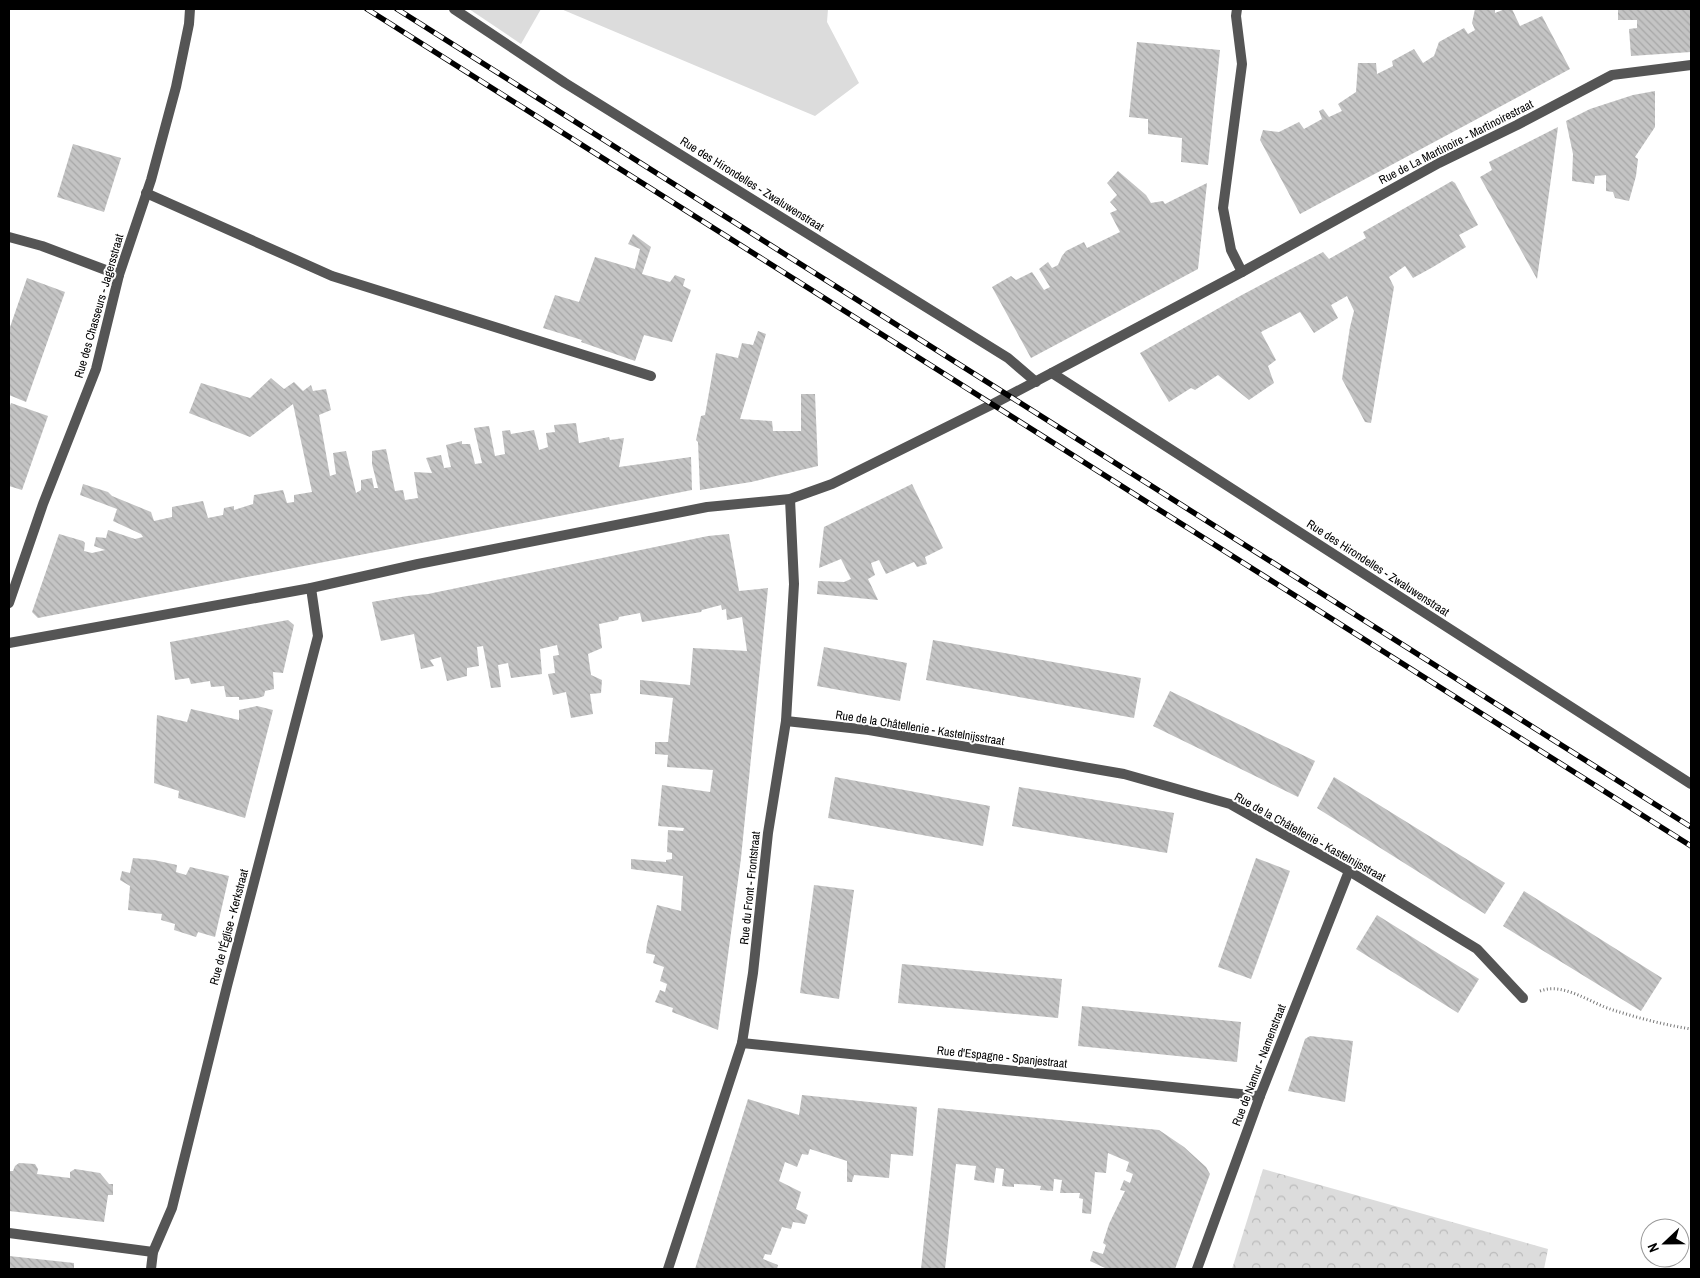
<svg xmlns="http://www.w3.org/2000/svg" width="1700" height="1278" viewBox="0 0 1700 1278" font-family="'Archivo Narrow',sans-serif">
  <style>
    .grass { fill: #dcdcdc }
    .forest { fill: url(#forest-crowns) }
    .building { fill: url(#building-back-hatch) }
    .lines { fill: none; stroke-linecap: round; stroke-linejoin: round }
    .path { stroke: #777; stroke-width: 3; stroke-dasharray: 1 2.5; stroke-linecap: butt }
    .service { stroke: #555; stroke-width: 10 }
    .minor { stroke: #555; stroke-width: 10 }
    .rail-casing { stroke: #000; stroke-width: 5.5 }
    .rail { stroke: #fff; stroke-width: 4; stroke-dasharray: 11; stroke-linecap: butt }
    .labels { text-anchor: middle; stroke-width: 4; stroke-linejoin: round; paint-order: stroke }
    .street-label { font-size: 12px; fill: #000; stroke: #fff }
  </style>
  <defs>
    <pattern id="forest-crowns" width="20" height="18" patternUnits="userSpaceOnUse" patternTransform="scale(1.25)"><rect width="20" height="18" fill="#dcdcdc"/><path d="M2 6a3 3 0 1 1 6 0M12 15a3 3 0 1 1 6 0" fill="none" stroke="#bbb"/></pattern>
    <pattern id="building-back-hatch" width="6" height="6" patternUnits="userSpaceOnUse" patternTransform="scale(1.25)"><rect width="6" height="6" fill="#c4c4c4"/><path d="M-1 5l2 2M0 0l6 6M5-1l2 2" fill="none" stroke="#a7a7a7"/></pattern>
  </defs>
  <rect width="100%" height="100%" fill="#fff"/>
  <!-- grass -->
  <g class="grass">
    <path d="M469,9H541L521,44Z"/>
    <path d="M561,9H828L827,22L859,83L815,116Z"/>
  </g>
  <!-- forest -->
  <path class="forest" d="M1263,1169L1548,1249L1544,1269H1232Z"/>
  <!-- building -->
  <g class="building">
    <path d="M1475,9H1495V13L1505,9H1512L1520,26L1542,16L1570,69L1300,214L1260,140L1263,130L1279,132L1299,122L1304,129L1322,119L1319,111L1323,109L1329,117L1342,111L1338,104L1356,92L1358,63H1376L1377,74L1393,66L1392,61L1414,49L1423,63L1434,56L1439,42L1464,28L1468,34L1475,30L1472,23Z"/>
    <path d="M1618,9H1691V52L1631,56L1629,29L1637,28V20H1618Z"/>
    <path d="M1137,42L1220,50L1208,165L1181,162L1182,138L1148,134V119L1129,117Z"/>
    <path d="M1655,91V127L1635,157L1638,159L1636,176L1629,201L1615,198L1613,192L1606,191V175L1595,176L1594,184L1572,181L1573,154L1566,121L1590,109L1633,95Z"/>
    <path d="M1558,127L1550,186L1537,279L1480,177L1492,170L1489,162Z"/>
    <path d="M73,144L121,158L104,212L57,197Z"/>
    <path d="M1118,171L1146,195L1151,203L1163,201L1165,204L1207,183L1198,269L1031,358L992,287L1011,276L1016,280L1032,272L1044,290L1050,287L1039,269L1048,262L1052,268L1058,265L1062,256L1066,251L1084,242L1087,248L1120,232L1110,213L1117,210L1110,202L1117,195L1107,183Z"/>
    <path d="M1452,181L1455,183L1478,225L1459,235L1466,247L1433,267L1413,278L1405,266L1389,277L1394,287L1371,423L1365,422L1342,379L1350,327L1354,311L1347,296L1331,305L1338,318L1314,333L1300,312L1261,332L1276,360L1268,366L1274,383L1249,400L1218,375L1195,390L1191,388L1169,402L1140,353L1240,296L1323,252L1329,259L1366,238L1363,232Z"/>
    <path d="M633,234L651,247L642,274L670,282L675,275L685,279L683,286L691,290L672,342L644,335L635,361L581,342L582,340L543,328L555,295L579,302L595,257L635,269L640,249L628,244Z"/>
    <path d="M27,278L65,292L26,402L9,395V330Z"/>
    <path d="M758,331L766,334L740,419L772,421L773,431H801V394H815L818,466L751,482L700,490L698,442L696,440L701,416L705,415L716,353L738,358L742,343L753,345Z"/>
    <path d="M271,378L284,389L294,382L303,391L311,385L313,391L326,389L331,410L319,415L330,476L336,474L333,453L346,451L356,493L361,490V480L372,478L374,488H378L372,464V451L386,449L395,491L403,490L405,500L418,498L414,472L432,473L426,458L441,455L444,468L451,467L446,445L462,441V444H470L475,464L482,463L474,428L489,426L495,456L505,454L502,431L510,430L511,434L534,430L539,450L548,447L546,433L555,432L554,425L576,423L579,443L609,437L610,440L624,438L619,467L691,457L692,490L38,618L32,612L59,534L83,541L85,543L84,551L92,553L105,550L94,546L96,537L106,538L108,530L135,539L143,537L141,534L113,521L117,509L80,495L83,484L108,492L112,496L151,512L154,521L172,517V507L203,501L208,518L223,515L224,508L234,506V510L253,504L254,495L283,490L287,503L294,502V495L312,492L293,404L250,437L189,413L201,383L250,398Z"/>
    <path d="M11,403L48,416L22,490L9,486V408Z"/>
    <path d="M912,484L943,548L925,557L927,564L917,567L914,562L886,574L879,560L871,563L875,575L868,579L878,600L817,594L818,581L844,582L851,579L841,559L819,568L824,527Z"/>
    <path d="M729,534L739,591L768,588L741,858L718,1030L672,1012L673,1008L655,1002L660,990L665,992L667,984L660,981L664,967L653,963L655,955L646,953L647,944L657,905L681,911L683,876L631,869V859L666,862V860L672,859V853L667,852L668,830L683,831L684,828L658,826L662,785L710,792L713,770L667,767L668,755L655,754V742H668L673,698L640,694V680L690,685L693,648L747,651L742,617L727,620L726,609L722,610L721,605L702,610L701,612L642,622L640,613L619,617L618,620L599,624L602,648L588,654L591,675L602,680L601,693L590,694L593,714L571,718L566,692L553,695L548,674L555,673L553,656L559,655L557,645L540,649L542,674L511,678L508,663L498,665L501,687L491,688L483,646L477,647L479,666L467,668V676L447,681L441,657L430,660L434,666L421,669L414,634L381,641L372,602L407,596L428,594L708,536Z"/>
    <path d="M288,620L294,625L283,673L273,672L274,689L265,691L264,696L258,698L239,700V697H226L224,686L211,687L210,681L191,684L189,678L175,680L170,642Z"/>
    <path d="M933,640L1141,678L1134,718L926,680Z"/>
    <path d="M824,647L907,663L900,701L817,686Z"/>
    <path d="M1170,691L1315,761L1298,797L1153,726Z"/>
    <path d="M257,706L273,710L245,818L178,798L179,791L154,783L157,715L187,722L191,709L239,720V710Z"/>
    <path d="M835,777L990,806L983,846L828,818Z"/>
    <path d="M1334,777L1505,883L1485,914L1317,808Z"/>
    <path d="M1019,787L1174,813L1167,853L1012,826Z"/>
    <path d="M133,858L154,860L177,865L176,872L186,875L190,867L229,876L215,937L198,932L196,937L174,930L175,924L161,920L162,914L128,910L130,886L120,880L122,871L130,873Z"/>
    <path d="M1256,858L1290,871L1251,979L1218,967Z"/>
    <path d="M814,885L854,890L839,999L800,993Z"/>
    <path d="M1524,891L1662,978L1641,1011L1503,926Z"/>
    <path d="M1377,915L1479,979L1458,1013L1356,949Z"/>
    <path d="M902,964L1062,979L1058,1018L898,1003Z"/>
    <path d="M1082,1006L1241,1022L1237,1062L1078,1046Z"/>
    <path d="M1310,1036L1353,1041L1345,1102L1288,1091L1305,1039Z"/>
    <path d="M802,1095L917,1107L913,1156L891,1154L889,1178L854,1175L852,1182H847V1161L810,1149L808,1155L802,1154L797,1167L785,1162L779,1181L801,1192L796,1209L808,1215L805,1224L793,1222L791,1229L782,1227L771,1255L765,1254L763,1259L778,1265L777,1269H695L748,1099L799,1115Z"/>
    <path d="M938,1108L1159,1130L1184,1147L1206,1167L1210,1174L1175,1269H1105V1268L1090,1261L1093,1251L1103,1254L1106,1245L1103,1243L1109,1224L1125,1191L1120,1190L1124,1180L1130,1183L1133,1174L1126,1171L1129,1162L1108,1153L1106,1173L1095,1172L1091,1214L1082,1213L1083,1199L1079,1198L1080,1193H1060L1062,1180L1054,1179L1053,1191L1040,1190L1041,1186L1034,1185L1014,1184V1187L1002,1186L1004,1169L996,1168L994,1183L974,1180L976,1166L956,1164L945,1269H921Z"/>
    <path d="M19,1163L35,1164L38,1169L37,1174L70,1178V1172L75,1169L100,1173L109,1184H113V1195H108L104,1222L9,1211V1171H13L15,1166Z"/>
    <path d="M9,1256L74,1263V1269H9Z"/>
  </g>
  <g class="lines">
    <!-- path -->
    <path class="path" d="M1540,991C1564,982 1590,1003 1613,1010C1638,1018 1665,1025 1691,1029"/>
    <!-- service -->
    <g class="service">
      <path d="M146,193L332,276L651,376"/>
      <path d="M9,237L42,246L119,275"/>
    </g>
    <!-- minor -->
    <g class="minor">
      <path d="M454,9L565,83L1008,358L1036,382"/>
      <path d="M1237,9L1236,16L1242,64L1223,208L1231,250L1242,272"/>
      <path d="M1052,373L1691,784"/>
      <path d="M9,603L43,504L96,369L119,275L151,180L176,87L189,24L190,9"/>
      <path d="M9,643L311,588L418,564L707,507L790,499L832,484L993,404L1242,272L1439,163L1517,125L1612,75L1691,65"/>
      <path d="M786,721L869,730L1124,774L1230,804L1349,871L1477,949L1523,998"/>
      <path d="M742,1043L1260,1096"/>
      <path d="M9,1233L153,1252"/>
      <path d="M151,1269L153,1252L172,1208L227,986L318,636L311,588"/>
      <path d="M668,1269L742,1043L753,973L768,833L786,721L794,584L790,499"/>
      <path d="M1197,1269L1260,1096L1349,871"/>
    </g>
    <!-- rail casing -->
    <g class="rail-casing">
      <g id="rail">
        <path d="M367,9L1691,846"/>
        <path d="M397,9L1691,827"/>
      </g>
    </g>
    <!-- rail -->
    <use href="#rail" class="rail"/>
  </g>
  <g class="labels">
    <!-- street labels -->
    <g class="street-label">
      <text transform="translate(1456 142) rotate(-27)" y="4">Rue de La Martinoire - Martinoirestraat</text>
      <text transform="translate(752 184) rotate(32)" y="4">Rue des Hirondelles - Zwaluwenstraat</text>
      <text transform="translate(99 306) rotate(-74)" y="4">Rue des Chasseurs - Jagersstraat</text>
      <text transform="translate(1378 568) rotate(33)" y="4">Rue des Hirondelles - Zwaluwenstraat</text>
      <text transform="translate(920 728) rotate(9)" y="4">Rue de la Châtellenie - Kastelnijsstraat</text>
      <text transform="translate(1310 837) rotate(29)" y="4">Rue de la Châtellenie - Kastelnijsstraat</text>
      <text transform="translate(750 888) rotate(-84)" y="4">Rue du Front - Frontstraat</text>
      <text transform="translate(229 927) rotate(-75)" y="4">Rue de l'Église - Kerkstraat</text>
      <text transform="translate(1002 1057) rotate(6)" y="4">Rue d'Espagne - Spanjestraat</text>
      <text transform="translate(1259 1065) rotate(-69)" y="4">Rue de Namur - Namenstraat</text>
    </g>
  </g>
  <!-- border -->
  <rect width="1700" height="1278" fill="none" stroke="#000000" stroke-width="20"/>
  <!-- north arrow -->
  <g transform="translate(1665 1243) rotate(248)"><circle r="24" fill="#ffffff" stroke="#999999"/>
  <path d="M0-4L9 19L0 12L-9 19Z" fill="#000000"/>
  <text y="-8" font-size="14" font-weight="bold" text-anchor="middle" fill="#000000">N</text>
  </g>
</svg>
